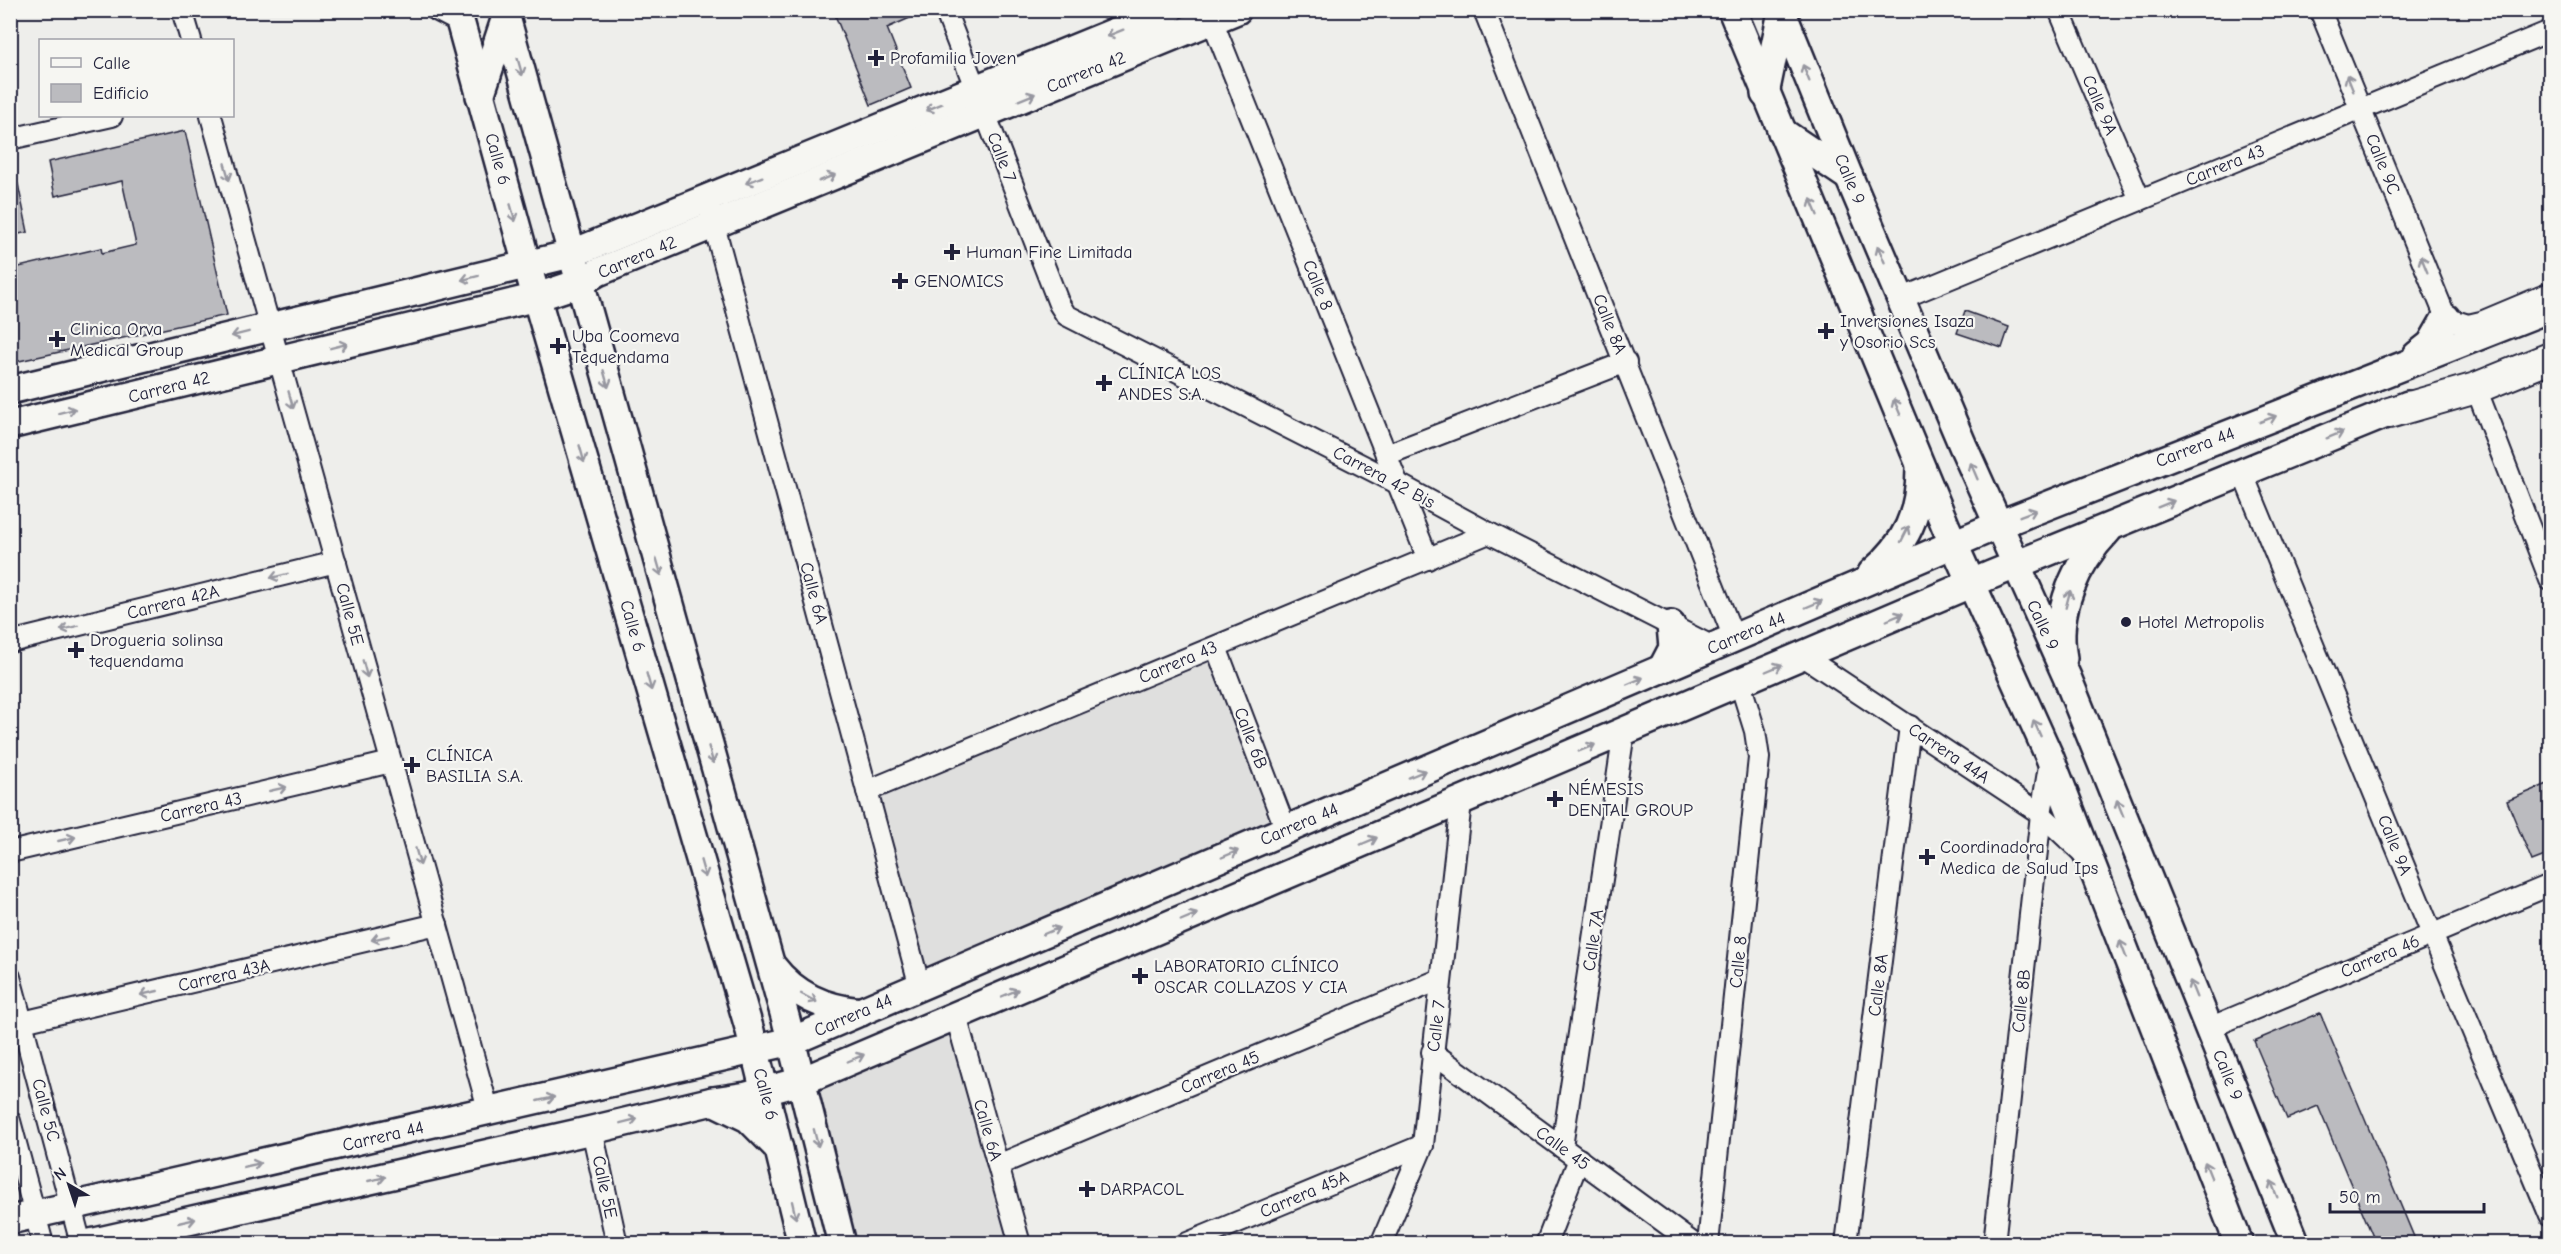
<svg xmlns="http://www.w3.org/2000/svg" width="2561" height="1254" viewBox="0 0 2561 1254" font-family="'Comic Neue',sans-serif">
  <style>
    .built { fill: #dfdfde }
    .building { fill: #bbbbbf; stroke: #22223b; stroke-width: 1.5 }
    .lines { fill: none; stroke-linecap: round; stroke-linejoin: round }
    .street-casing { stroke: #22223b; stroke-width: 24 }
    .secondary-casing { stroke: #22223b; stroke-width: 32 }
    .primary-casing { stroke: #22223b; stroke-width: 34 }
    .street { stroke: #f6f6f2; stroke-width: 20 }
    .secondary { stroke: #f6f6f2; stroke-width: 27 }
    .primary { stroke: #f6f6f2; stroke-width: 30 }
    .oneway { stroke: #9797a0 }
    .poi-dot { fill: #22223b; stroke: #f6f6f2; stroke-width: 2 }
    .labels { text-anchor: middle; stroke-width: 4.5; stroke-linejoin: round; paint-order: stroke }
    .poi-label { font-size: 18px; fill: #22223b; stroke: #f6f6f2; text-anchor: start }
    .street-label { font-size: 18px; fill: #22223b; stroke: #f6f6f2 }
  </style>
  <rect width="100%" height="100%" fill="#eeeeeb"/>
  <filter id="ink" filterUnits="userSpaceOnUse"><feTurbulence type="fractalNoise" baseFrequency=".0167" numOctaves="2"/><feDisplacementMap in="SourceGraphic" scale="12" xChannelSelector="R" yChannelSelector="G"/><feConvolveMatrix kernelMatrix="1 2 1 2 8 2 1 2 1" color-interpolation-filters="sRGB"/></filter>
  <g filter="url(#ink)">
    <!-- built -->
    <g class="built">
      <path d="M1216,647L1286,830L920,987L867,791Z"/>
      <path d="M956,1016L1020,1243H842L802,1081Z"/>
    </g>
    <!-- building -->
    <g class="building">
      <path d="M833,10H928L887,28L911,88L871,105Z"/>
      <path d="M185,131L227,315L10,363V269L101,248L102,253L136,245L122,181L55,196L48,162Z"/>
      <path d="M18,184L28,232L10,236V185Z"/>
      <path d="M1965,311L2009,327L2002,348L1957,333Z"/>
      <path d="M2550,783V854L2532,861L2507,801Z"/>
      <path d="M2320,1013L2353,1091L2417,1244H2376L2318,1106L2287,1119L2254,1041Z"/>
    </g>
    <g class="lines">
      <!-- street casing -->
      <g class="street-casing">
        <g id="street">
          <path d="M182,10L191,40"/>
          <path d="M436,10L461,23"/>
          <path d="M945,10L1059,304L1066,315L1397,483L1489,533L1713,647"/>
          <path d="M1208,10L1428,559"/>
          <path d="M1484,10L1734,638"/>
          <path d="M2059,10L2140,200"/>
          <path d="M2320,10L2446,318L2468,325L2481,322L2550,293"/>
          <path d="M211,116L489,1112"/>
          <path d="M10,139L112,116"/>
          <path d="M711,214L920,987"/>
          <path d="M1900,299L2550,31"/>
          <path d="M2476,388L2550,580"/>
          <path d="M1386,455L1626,362"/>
          <path d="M2242,472L2432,934L2550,1216"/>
          <path d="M10,642L336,562"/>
          <path d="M1216,647L1286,830"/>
          <path d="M1803,656L2041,814L2087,857"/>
          <path d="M867,791L1489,533"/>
          <path d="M10,852L391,762"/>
          <path d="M10,977L81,1244"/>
          <path d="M956,1016L1020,1244"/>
          <path d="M10,1025L437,924"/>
          <path d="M2209,1028L2550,885"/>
          <path d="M1432,1052L1694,1244"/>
          <path d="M10,1121L43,1244"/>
          <path d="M592,1130L617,1244"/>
          <path d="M1562,1147L1624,732"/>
          <path d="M998,1165L1441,979"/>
          <path d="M1185,1244L1423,1145"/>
          <path d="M1381,1244L1423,1145L1461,802"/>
          <path d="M1546,1244L1579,1159"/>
          <path d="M1708,1244L1759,758L1755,731L1740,683"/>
          <path d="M1846,1244L1910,726"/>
          <path d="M1994,1244L2041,814L2050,760"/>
        </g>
      </g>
      <!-- secondary casing -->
      <g class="secondary-casing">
        <g id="secondary">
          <path d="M457,10L527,265L750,1031L802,1244"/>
          <path d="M504,10L786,1020L842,1244"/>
          <path d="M1732,10L1946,527L2050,758L2239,1244"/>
          <path d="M1781,10L1849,177L1963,446L2067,677L2296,1244"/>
          <path d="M1765,94L1782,12"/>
          <path d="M480,96L506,17"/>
          <path d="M1782,132L1849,177"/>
          <path d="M2417,355L2431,344L2446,318"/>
          <path d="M10,390L571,254L1169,10"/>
          <path d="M10,425L537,297L579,283L598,272L1237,10"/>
          <path d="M1872,573C1907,543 1920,514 1920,468"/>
          <path d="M2063,658C2054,611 2076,563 2108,530"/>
          <path d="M1662,669L1673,648L1671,625"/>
          <path d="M772,966C795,996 824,1008 861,1012"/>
          <path d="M713,1101L748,1118L779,1149"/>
          <path d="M10,1220L792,1041L1998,525L2550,308"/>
          <path d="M86,1244L592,1130L713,1101L747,1096L802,1081L1991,575L2408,405"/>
        </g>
      </g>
      <!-- primary casing -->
      <g class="primary-casing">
        <path id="primary" d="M2389,413L2476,388L2550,358"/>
      </g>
      <!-- street -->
      <use href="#street" class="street"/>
      <!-- secondary -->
      <use href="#secondary" class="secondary"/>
      <!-- primary -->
      <use href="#primary" class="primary"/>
    </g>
    <!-- one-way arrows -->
    <defs><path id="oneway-shaft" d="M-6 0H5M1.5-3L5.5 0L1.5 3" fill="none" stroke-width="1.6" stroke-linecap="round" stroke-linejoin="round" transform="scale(1.5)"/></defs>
    <g class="oneway">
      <use href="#oneway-shaft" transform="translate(1115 33) rotate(158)"/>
      <use href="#oneway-shaft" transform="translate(520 67) rotate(74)"/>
      <use href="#oneway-shaft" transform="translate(1806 73) rotate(-112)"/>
      <use href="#oneway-shaft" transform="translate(2350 83) rotate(-112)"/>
      <use href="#oneway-shaft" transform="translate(1027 97) rotate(-22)"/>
      <use href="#oneway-shaft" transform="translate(934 107) rotate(158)"/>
      <use href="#oneway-shaft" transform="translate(227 172) rotate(74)"/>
      <use href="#oneway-shaft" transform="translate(827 178) rotate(-22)"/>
      <use href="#oneway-shaft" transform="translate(754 180) rotate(158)"/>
      <use href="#oneway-shaft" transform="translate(1814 207) rotate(-113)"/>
      <use href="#oneway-shaft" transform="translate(513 213) rotate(74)"/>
      <use href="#oneway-shaft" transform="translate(1881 254) rotate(-113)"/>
      <use href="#oneway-shaft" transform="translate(2424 264) rotate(-112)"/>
      <use href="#oneway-shaft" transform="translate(470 278) rotate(166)"/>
      <use href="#oneway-shaft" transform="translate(240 334) rotate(166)"/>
      <use href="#oneway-shaft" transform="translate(339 346) rotate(-14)"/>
      <use href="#oneway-shaft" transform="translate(606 379) rotate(74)"/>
      <use href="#oneway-shaft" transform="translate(291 400) rotate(74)"/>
      <use href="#oneway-shaft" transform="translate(1897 407) rotate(-113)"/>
      <use href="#oneway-shaft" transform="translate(67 411) rotate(-14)"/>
      <use href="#oneway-shaft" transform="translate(2268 419) rotate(-21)"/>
      <use href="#oneway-shaft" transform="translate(2335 435) rotate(-22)"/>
      <use href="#oneway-shaft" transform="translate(582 454) rotate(74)"/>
      <use href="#oneway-shaft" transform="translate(1974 471) rotate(-113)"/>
      <use href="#oneway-shaft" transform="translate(2166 504) rotate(-22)"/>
      <use href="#oneway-shaft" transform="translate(2028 513) rotate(-21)"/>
      <use href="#oneway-shaft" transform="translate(1905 534) rotate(-63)"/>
      <use href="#oneway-shaft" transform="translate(659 567) rotate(74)"/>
      <use href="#oneway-shaft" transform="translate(279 576) rotate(166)"/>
      <use href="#oneway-shaft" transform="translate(2068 599) rotate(-75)"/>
      <use href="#oneway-shaft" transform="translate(1814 604) rotate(-23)"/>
      <use href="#oneway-shaft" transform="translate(1895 617) rotate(-23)"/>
      <use href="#oneway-shaft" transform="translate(69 628) rotate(166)"/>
      <use href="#oneway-shaft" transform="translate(1774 668) rotate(-23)"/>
      <use href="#oneway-shaft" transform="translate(365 669) rotate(75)"/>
      <use href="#oneway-shaft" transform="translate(1635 681) rotate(-23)"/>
      <use href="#oneway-shaft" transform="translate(649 682) rotate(74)"/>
      <use href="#oneway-shaft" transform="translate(2037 728) rotate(-114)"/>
      <use href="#oneway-shaft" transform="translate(1587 748) rotate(-23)"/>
      <use href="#oneway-shaft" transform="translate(711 755) rotate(74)"/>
      <use href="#oneway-shaft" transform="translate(1417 774) rotate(-23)"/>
      <use href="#oneway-shaft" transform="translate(278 789) rotate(-13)"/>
      <use href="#oneway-shaft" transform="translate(2120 808) rotate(-112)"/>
      <use href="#oneway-shaft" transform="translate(67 839) rotate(-13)"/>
      <use href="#oneway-shaft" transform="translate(1369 841) rotate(-23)"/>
      <use href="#oneway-shaft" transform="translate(1230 854) rotate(-23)"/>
      <use href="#oneway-shaft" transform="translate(418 857) rotate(74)"/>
      <use href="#oneway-shaft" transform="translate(703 869) rotate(74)"/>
      <use href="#oneway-shaft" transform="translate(1189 917) rotate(-23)"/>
      <use href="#oneway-shaft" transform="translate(1051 931) rotate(-23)"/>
      <use href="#oneway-shaft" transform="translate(380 938) rotate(167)"/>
      <use href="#oneway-shaft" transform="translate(2123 949) rotate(-111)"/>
      <use href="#oneway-shaft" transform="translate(2193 989) rotate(-112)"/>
      <use href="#oneway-shaft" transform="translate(149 993) rotate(167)"/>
      <use href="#oneway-shaft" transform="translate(1010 993) rotate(-23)"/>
      <use href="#oneway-shaft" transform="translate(809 998) rotate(28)"/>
      <use href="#oneway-shaft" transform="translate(856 1058) rotate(-23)"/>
      <use href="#oneway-shaft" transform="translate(546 1099) rotate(-13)"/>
      <use href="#oneway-shaft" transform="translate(629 1121) rotate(-14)"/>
      <use href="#oneway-shaft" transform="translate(816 1138) rotate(76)"/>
      <use href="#oneway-shaft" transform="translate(252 1165) rotate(-13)"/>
      <use href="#oneway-shaft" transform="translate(2208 1170) rotate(-112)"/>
      <use href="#oneway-shaft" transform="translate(377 1179) rotate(-13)"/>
      <use href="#oneway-shaft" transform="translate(2274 1189) rotate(-112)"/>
      <use href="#oneway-shaft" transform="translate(794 1210) rotate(77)"/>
      <use href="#oneway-shaft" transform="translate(187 1221) rotate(-13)"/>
    </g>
  </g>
  <!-- markers -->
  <g class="poi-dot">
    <path d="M873 49h6v6h6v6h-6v6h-6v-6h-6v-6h6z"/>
    <path d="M949 243h6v6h6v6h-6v6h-6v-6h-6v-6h6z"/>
    <path d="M897 272h6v6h6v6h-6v6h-6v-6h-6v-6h6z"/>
    <path d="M1823 322h6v6h6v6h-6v6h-6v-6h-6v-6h6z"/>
    <path d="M54 330h6v6h6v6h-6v6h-6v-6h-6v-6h6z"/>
    <path d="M555 337h6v6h6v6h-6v6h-6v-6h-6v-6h6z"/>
    <path d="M1101 374h6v6h6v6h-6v6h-6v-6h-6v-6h6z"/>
    <circle cx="2126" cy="622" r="6"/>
    <path d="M73 641h6v6h6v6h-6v6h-6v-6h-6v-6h6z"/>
    <path d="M409 756h6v6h6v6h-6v6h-6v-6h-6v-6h6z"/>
    <path d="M1552 790h6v6h6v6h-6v6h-6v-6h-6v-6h6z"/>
    <path d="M1924 848h6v6h6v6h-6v6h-6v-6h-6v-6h6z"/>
    <path d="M1137 967h6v6h6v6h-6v6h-6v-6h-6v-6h6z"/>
    <path d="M1084 1180h6v6h6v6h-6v6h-6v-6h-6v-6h6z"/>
  </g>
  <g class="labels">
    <!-- poi labels -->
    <g class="poi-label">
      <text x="890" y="64">Profamilia Joven</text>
      <text x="966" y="258">Human Fine Limitada</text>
      <text x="914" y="287">GENOMICS</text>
      <text x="1840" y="327">Inversiones Isaza<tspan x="1840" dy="21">y Osorio Scs</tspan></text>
      <text x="70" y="335">Clinica Orva<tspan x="70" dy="21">Medical Group</tspan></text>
      <text x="572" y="342">Uba Coomeva<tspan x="572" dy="21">Tequendama</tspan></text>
      <text x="1118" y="379">CLÍNICA LOS<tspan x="1118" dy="21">ANDES S.A.</tspan></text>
      <text x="2138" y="628">Hotel Metropolis</text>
      <text x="90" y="646">Drogueria solinsa<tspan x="90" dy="21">tequendama</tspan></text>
      <text x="426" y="761">CLÍNICA<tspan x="426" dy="21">BASILIA S.A.</tspan></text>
      <text x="1568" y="795">NÉMESIS<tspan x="1568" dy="21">DENTAL GROUP</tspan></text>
      <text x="1940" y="853">Coordinadora<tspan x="1940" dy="21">Medica de Salud Ips</tspan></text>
      <text x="1154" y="972">LABORATORIO CLÍNICO<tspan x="1154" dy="21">OSCAR COLLAZOS Y CIA</tspan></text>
      <text x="1100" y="1195">DARPACOL</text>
    </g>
    <!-- street labels -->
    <g class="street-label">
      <text transform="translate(1086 72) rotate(-22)" y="6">Carrera 42</text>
      <text transform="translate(2100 105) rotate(67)" y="6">Calle 9A</text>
      <text transform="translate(1002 157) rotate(69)" y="6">Calle 7</text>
      <text transform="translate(498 159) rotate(74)" y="6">Calle 6</text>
      <text transform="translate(2383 164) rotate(68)" y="6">Calle 9C</text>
      <text transform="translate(2225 165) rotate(-22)" y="6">Carrera 43</text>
      <text transform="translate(1850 179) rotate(67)" y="6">Calle 9</text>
      <text transform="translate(637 257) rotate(-23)" y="6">Carrera 42</text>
      <text transform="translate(1318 285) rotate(68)" y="6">Calle 8</text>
      <text transform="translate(1610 324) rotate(68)" y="6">Calle 8A</text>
      <text transform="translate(169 387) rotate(-14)" y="6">Carrera 42</text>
      <text transform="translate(2195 447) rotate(-21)" y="6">Carrera 44</text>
      <text transform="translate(1384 477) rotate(28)" y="6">Carrera 42 Bis</text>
      <text transform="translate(814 593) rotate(75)" y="6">Calle 6A</text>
      <text transform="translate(173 602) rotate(-14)" y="6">Carrera 42A</text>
      <text transform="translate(350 614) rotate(75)" y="6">Calle 5E</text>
      <text transform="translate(2043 625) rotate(65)" y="6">Calle 9</text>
      <text transform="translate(633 626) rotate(74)" y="6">Calle 6</text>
      <text transform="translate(1746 633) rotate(-23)" y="6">Carrera 44</text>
      <text transform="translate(1178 662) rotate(-23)" y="6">Carrera 43</text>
      <text transform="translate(1251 738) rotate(69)" y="6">Calle 6B</text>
      <text transform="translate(1949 753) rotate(34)" y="6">Carrera 44A</text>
      <text transform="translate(201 807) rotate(-13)" y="6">Carrera 43</text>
      <text transform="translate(1299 824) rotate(-23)" y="6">Carrera 44</text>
      <text transform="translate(2395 845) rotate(68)" y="6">Calle 9A</text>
      <text transform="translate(1593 940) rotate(-82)" y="6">Calle 7A</text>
      <text transform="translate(2380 956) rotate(-23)" y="6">Carrera 46</text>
      <text transform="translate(1738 962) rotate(-84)" y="6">Calle 8</text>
      <text transform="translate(224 975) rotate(-13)" y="6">Carrera 43A</text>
      <text transform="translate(1878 985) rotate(-83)" y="6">Calle 8A</text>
      <text transform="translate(2021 1001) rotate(-84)" y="6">Calle 8B</text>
      <text transform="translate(853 1015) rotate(-23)" y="6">Carrera 44</text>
      <text transform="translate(1436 1026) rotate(-83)" y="6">Calle 7</text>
      <text transform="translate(1220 1072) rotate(-23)" y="6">Carrera 45</text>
      <text transform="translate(2228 1075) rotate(68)" y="6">Calle 9</text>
      <text transform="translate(766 1094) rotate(75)" y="6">Calle 6</text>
      <text transform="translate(46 1110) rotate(75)" y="6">Calle 5C</text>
      <text transform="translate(988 1130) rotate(74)" y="6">Calle 6A</text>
      <text transform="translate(383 1136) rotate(-13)" y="6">Carrera 44</text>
      <text transform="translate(1563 1148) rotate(36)" y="6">Calle 45</text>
      <text transform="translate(605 1187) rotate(78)" y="6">Calle 5E</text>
      <text transform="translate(1304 1194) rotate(-23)" y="6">Carrera 45A</text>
    </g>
  </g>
  <!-- margin -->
  <rect width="2561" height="1254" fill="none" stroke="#f6f6f2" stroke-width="36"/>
  <rect x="18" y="18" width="2525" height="1218" fill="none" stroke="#22223b" stroke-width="2" filter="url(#ink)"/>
  <!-- legend -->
  <rect x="39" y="39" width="195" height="78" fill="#f6f6f2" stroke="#a1a1a9" stroke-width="1.5"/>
  <rect x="51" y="58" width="30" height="9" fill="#f6f6f2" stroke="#a1a1a9" stroke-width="1.5"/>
  <text x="93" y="69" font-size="18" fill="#22223b">Calle</text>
  <rect x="51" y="84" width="30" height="18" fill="#bbbbbf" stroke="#a1a1a9" stroke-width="1.5"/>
  <text x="93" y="99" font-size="18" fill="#22223b">Edificio</text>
  <!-- north arrow -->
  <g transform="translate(69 1185) rotate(321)" stroke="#f6f6f2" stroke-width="4.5" paint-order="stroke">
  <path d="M0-4.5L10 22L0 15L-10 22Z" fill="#22223b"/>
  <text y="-9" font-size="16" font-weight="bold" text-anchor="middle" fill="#22223b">N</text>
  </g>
  <!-- scale -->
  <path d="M2330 1203v9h154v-9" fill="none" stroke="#22223b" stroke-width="3"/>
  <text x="2339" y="1203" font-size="18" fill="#22223b" stroke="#f6f6f2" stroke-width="4.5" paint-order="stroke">50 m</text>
</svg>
